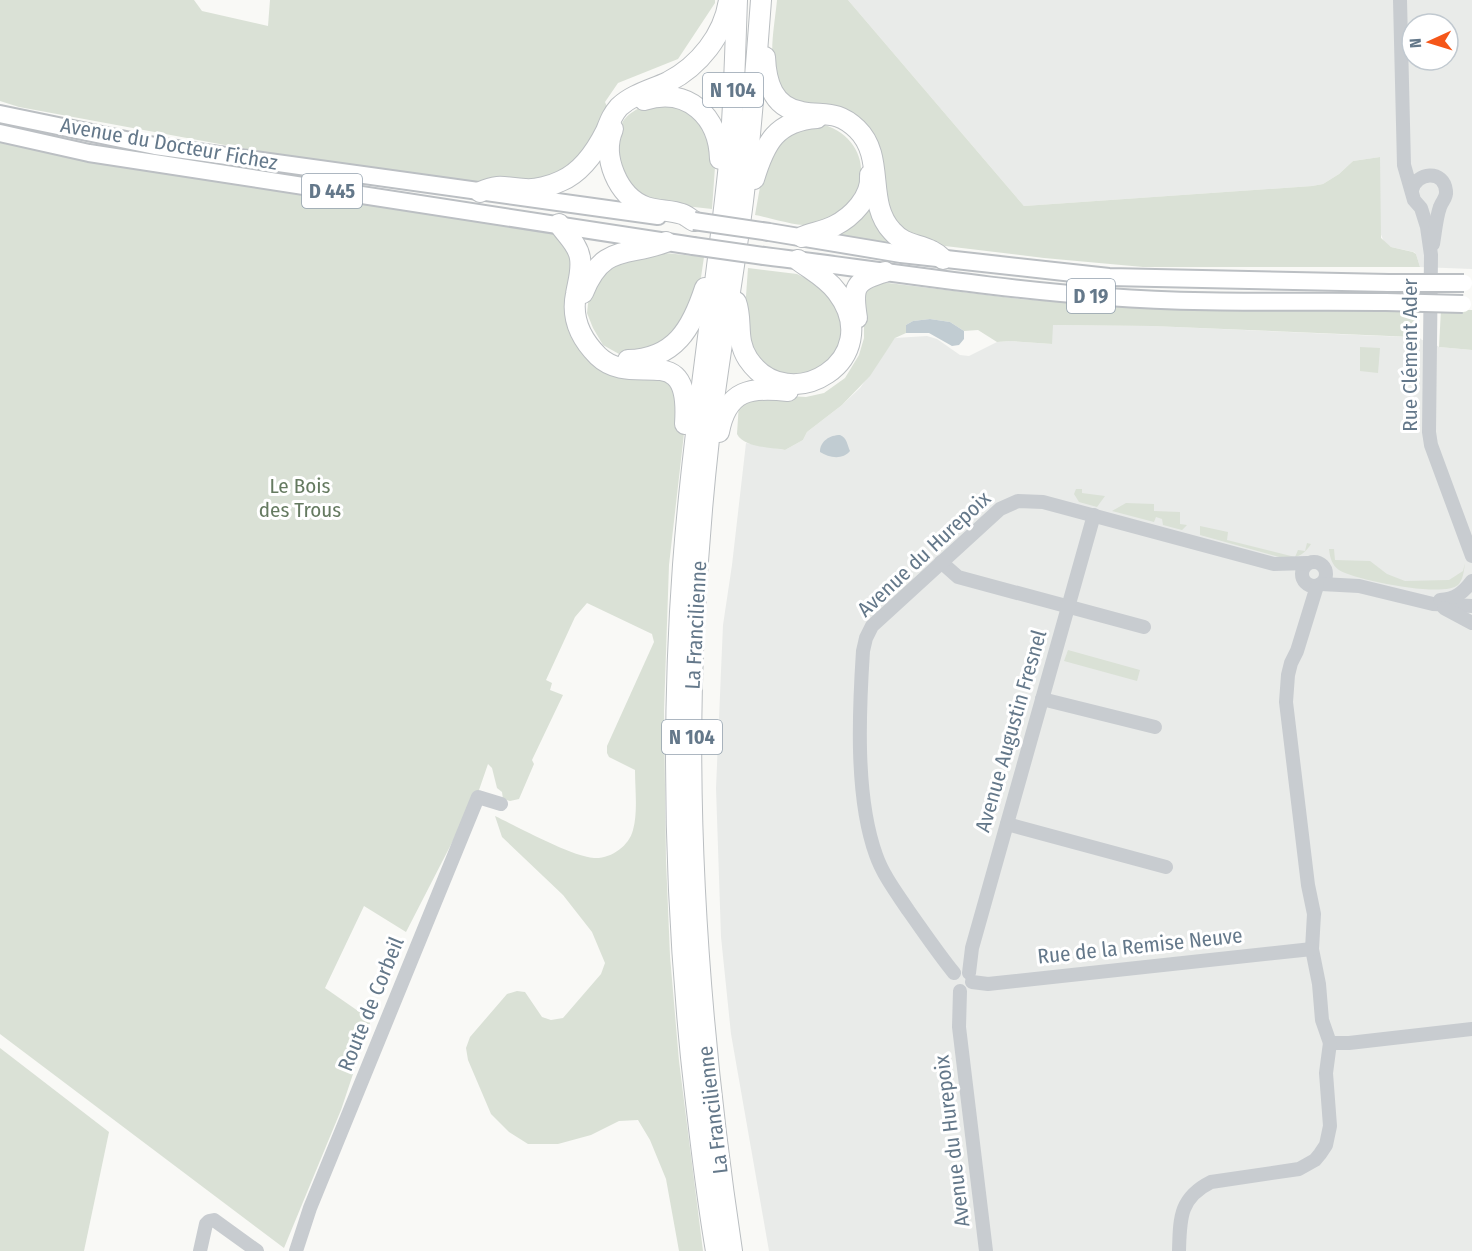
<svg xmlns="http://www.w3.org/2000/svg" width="1472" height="1251" viewBox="0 0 1472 1251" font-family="'Fira Sans Condensed',sans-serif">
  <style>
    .built { fill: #e9ebe9; fill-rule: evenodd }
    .green { fill: #dae1d6 }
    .water { fill: #c1ccd2 }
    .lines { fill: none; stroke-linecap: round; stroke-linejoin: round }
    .major-casing { stroke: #bbbfc3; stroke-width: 20 }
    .highway-casing { stroke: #babec1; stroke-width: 22 }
    .minor { stroke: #c8ccd0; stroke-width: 14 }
    .major { stroke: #fff; stroke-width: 16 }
    .highway { stroke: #fff; stroke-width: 20 }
    .major-bridge-casing { stroke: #bbbfc3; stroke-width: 20; stroke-linecap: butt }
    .major-bridge { stroke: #fff; stroke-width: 16 }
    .labels { text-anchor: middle; stroke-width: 6; stroke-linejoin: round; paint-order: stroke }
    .shield { fill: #fff; stroke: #92a0ad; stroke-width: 1.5 }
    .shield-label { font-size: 20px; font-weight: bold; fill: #64788a }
    .street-label { font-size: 21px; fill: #64788a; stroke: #fff }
    .park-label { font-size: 21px; fill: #657a60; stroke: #fff }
  </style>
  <rect width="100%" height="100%" fill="#f9f9f6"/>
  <!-- built -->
  <g class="built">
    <path d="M848,0H1472V269L1420,267L1416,254L1414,252L1391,247L1384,242L1380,232V157L1353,161L1339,174L1323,184L1312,186L1024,206ZM1412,24H1448V60H1412Z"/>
    <path d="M1052,325L1152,326L1381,336L1413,337L1417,335L1422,340L1431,341L1439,347L1472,350V1251H769L731,1034L721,937L716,788L723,625L732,565L746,443L785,450L803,440L807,432L842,405L860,388L895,338L927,336L937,339L960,355L969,356L997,342L1010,341L1051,344Z"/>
  </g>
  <!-- green -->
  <g class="green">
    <path d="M0,0H194L202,11L268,26L270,0H715V3L678,59L618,83L605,102L611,116L575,172L480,192L19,107L0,101Z"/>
    <path d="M777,0H848L1024,206L1312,186L1323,184L1339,174L1353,161L1380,157L1381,238L1391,247L1413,252L1416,254L1420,267H1143L1044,258L945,246L926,241L907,233L896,224L888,210L876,143L793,102C762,79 774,33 777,0Z"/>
    <path d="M662,100L700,116L716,153L712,209L667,204L646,199L619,173C617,129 612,114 662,100Z"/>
    <path d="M818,123C877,137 874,206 819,224C803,229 772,218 755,215L763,170L777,140Z"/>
    <path d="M0,139C187,179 377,206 566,235L576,244V294L600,358L669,372L686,416L669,565L664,711L666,860L670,956L679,1061L703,1251H679L666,1179L650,1140L638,1120L619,1121L591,1135L558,1144H528L509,1132L491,1114L468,1060L466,1048L470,1037L507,994L517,991L525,992L542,1017L551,1020L563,1018L601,974L605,963L592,932L563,895L502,837L495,816C518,827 571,856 594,858C611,859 629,846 633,830C638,812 635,789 635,770L609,757L607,753V746L654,642L652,634L587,603L575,617L546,680L552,683L550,690L563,695L532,760L534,764L519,799L510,801L503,799L502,792L497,788L492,768L488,764L479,790L406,932L364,906L325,988L371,1020L341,1110L284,1248L0,1034Z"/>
    <path d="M871,205L894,243L889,246L836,238V230Z"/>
    <path d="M656,252L704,257L700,284L695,300L663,346L632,355L619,354L603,345L593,328L587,313L589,295L608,266Z"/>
    <path d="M748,268L797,274L813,282L834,298L841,312L842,350L818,374H776L756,357L744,324Z"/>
    <path d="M880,282L1020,299L1121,307L1171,309H1418L1417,335L1413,337L1152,326L1053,325L1052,344L1010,341L997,342L978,330L964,331L950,322L930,319L913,321L906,325V333L895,338L870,376L842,405L807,432L803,440L785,450C771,447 744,448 737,434L739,402L769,395L806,397L824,393L845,378L859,355L864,338V290Z"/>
    <path d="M1441,309L1472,310V350L1439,347Z"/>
    <path d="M1360,347L1380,348L1378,373L1360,371Z"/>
    <path d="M1076,489H1082V493L1105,496L1097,507L1079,502L1074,494Z"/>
    <path d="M1126,503L1154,504V511L1180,512V524L1187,525L1182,530L1163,525L1162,519L1156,517L1154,522L1112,511Z"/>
    <path d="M1200,526L1228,532L1227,540L1295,557L1298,550L1305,551L1307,543L1311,544C1303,556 1297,558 1283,558L1200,535Z"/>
    <path d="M1329,549H1334L1335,560L1370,561L1387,574L1405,581L1449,580L1463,571L1465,563C1464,571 1463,580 1458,585C1444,598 1354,580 1339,570C1332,565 1330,558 1329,549Z"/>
    <path d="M1068,650L1140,670L1137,681L1064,661Z"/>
    <path d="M0,1048L109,1132L84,1251H0Z"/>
  </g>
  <!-- water -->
  <g class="water">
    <path d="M930,319L950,322L964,331V339L959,345L952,346L929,333H906V325L913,321Z"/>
    <path d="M840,435C847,438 847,444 850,451C843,460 829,458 820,452C820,441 830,435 840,435Z"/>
  </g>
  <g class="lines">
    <!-- major casing -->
    <g class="major-casing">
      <g id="major">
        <path d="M0,114L155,146L658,216"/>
        <path d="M0,133L89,153L693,246"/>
        <path d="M769,232L901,254L1109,277L1389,283"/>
        <path d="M764,256C879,270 993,289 1108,297C1200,304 1294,301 1386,302"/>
      </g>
    </g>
    <!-- highway casing -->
    <g class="highway-casing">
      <g id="highway">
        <path d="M765,57C766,82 773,108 802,112C825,116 837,110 857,129C886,157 865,202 892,231C905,246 917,243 932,251C936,253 940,256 943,259"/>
        <path d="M644,100C688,86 719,117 720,159"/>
        <path d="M613,129C601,156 618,197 646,207C658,211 671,210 682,214C686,215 690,219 694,221"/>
        <path d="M754,179C765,143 776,121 817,118"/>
        <path d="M480,192C500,183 505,188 525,189C535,190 551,186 561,181C582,172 596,151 606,131C610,121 612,115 619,107C633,94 651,90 668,82C699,66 724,35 729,0"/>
        <path d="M559,224C566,235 578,244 580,258C582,271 578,282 576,294C571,318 581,339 598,356C634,391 691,335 685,424"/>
        <path d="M802,237C812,233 824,231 834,226C852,217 872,197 870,175"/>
        <path d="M583,293C603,243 627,257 666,242"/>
        <path d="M736,302C743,321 735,339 748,359C789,420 888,359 837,292C827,278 811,270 798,260"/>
        <path d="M857,318C852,287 854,281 885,272"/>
        <path d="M628,360C675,359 692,328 705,288"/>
        <path d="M719,432C727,389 751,387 788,391"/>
        <path d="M716,1251C705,1187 698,1122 691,1057C675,894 671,729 683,565C693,431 715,298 729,164C734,110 735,54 737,0"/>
        <path d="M732,1251C701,1044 684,837 694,628C697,565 702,502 709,439C718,359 733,281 743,201C751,135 756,67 761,0"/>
      </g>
    </g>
    <!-- minor -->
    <g class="minor">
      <path d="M1400,0L1404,165L1414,200L1421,208L1427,227L1431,255L1429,432L1431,445L1472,556"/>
      <path d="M1412,190C1416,172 1444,169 1446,191C1447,198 1442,201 1440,207C1436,218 1435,233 1433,244"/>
      <circle cx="1314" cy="574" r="12"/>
      <path d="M941,562L958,577L1144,627"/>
      <path d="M1321,584L1359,586L1433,604L1472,606"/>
      <path d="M1317,586L1297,651L1291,663L1288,675L1286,702L1308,885L1314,914L1312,949L1319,984L1322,1020L1330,1043H1349L1472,1029"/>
      <path d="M1440,600C1455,599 1463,593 1472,581"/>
      <path d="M1444,608L1472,623"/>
      <path d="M1042,699L1155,727"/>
      <path d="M1007,824L1166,867"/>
      <path d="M954,973C937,952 923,931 908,910C896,892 883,875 876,855C855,797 859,712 863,651L866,638L872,626L1000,509L1018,501L1043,502L1274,564L1307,563"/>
      <path d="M969,973L972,948L1094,515"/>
      <path d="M972,982L988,984L1312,949"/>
      <path d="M960,991L959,1027L986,1251"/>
      <path d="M200,1251L206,1224L209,1221L214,1220L257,1251"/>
      <path d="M296,1251L310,1208L478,797L501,804"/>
      <path d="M1179,1251C1180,1219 1179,1198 1211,1182L1299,1169L1315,1160L1320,1154L1326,1145L1330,1126L1326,1073L1330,1043"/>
    </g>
    <!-- major -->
    <use href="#major" class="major"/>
    <!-- highway -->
    <use href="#highway" class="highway"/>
    <!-- major-bridge casing -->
    <g class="major-bridge-casing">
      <g id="major-bridge">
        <path d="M694,221L769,232"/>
        <path d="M693,246L764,256"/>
        <path d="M1389,283H1464"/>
        <path d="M1386,302L1463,304"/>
      </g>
    </g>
    <!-- major-bridge -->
    <use href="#major-bridge" class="major-bridge"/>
  </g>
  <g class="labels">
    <!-- shield labels -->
    <g class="shield">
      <rect x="703" y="73" width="60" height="34" rx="4.5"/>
      <rect x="302" y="174" width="60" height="34" rx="4.5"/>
      <rect x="1067" y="279" width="48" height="34" rx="4.5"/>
      <rect x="662" y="720" width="60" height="34" rx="4.5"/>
    </g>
    <g class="shield-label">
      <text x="733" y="97">N 104</text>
      <text x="332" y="198">D 445</text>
      <text x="1091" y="303">D 19</text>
      <text x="692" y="744">N 104</text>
    </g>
    <!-- street labels -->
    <g class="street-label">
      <text transform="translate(169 144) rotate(10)" y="7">Avenue du Docteur Fichez</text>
      <text transform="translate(1410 355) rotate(-90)" y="7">Rue Clément Ader</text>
      <text transform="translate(924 554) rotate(-43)" y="7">Avenue du Hurepoix</text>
      <text transform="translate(696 625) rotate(-87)" y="7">La Francilienne</text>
      <text transform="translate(1011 731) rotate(-74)" y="7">Avenue Augustin Fresnel</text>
      <text transform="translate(1140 946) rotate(-6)" y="7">Rue de la Remise Neuve</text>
      <text transform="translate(371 1004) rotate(-68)" y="7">Route de Corbeil</text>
      <text transform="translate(713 1110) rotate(-97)" y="7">La Francilienne</text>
      <text transform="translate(952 1141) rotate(-97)" y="7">Avenue du Hurepoix</text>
    </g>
    <!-- park labels -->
    <g class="park-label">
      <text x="300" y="493">Le Bois<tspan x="300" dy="24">des Trous</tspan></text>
    </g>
  </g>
  <!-- north arrow -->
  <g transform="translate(1430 42) rotate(266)"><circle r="28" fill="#ffffff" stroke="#c1c9d0" stroke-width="1.5"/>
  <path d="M0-4.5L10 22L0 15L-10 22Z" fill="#f55619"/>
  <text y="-9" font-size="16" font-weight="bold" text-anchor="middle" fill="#64788a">N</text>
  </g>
</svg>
